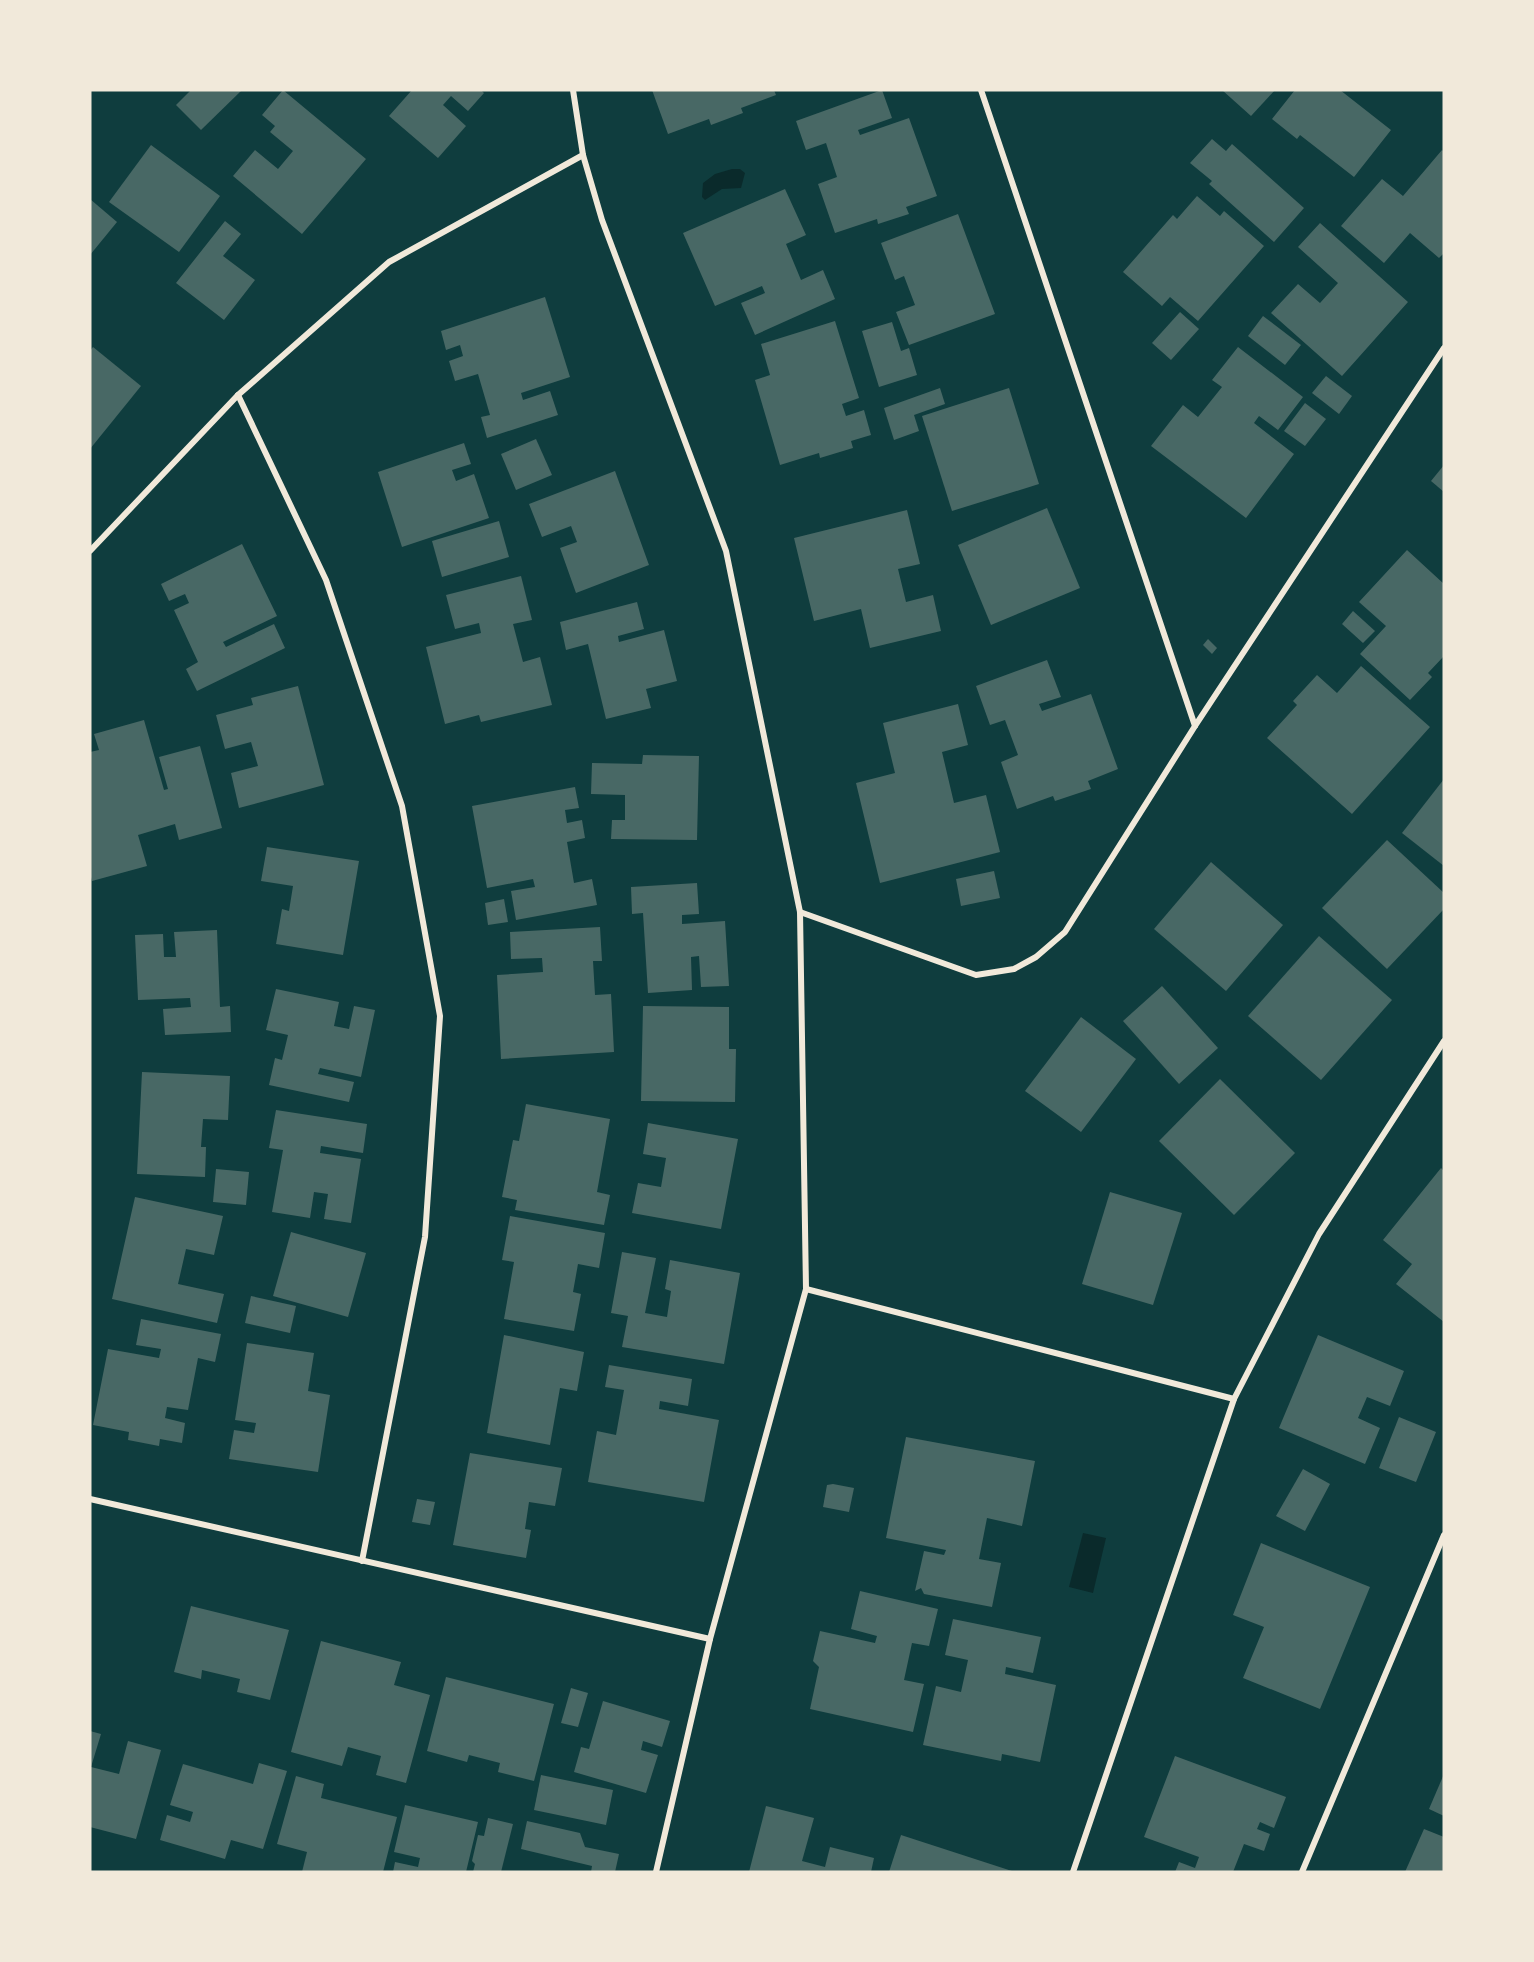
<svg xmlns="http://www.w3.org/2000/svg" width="1534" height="1962" viewBox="0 0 1534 1962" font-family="Lato,sans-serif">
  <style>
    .water { fill: #0a2a2b }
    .building { fill: #486865 }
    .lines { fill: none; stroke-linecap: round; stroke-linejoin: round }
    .minor { stroke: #f1e9da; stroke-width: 6 }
  </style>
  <rect width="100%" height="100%" fill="#0f3d3e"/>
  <!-- water -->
  <g class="water">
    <path d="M732,169H740L745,173L741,188L722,189L705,200L702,197L703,183L715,174Z"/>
    <path d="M1083,1533L1106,1538L1093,1593L1069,1587Z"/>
  </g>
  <!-- building -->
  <g class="building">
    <path d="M191,90H242L201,130L176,105Z"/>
    <path d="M283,90L366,159L302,234L233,176L255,150L278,169L293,151L270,132L275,126L262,115Z"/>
    <path d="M412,90H481L484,93L468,111L451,96L443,105L466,126L438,158L389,116Z"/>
    <path d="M652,90H774L776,95L741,108L743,113L711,125L709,119L668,134Z"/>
    <path d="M882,90L892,118L858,130L860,135L909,118L937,196L906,207L909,214L878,224L877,219L835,233L818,184L837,177L826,143L806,150L796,121Z"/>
    <path d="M1222,90H1275L1251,116Z"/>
    <path d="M1295,90H1340L1391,130L1354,177L1300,135L1297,139L1272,119Z"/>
    <path d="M1212,139L1226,151L1232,144L1304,208L1274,242L1209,184L1212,181L1190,163Z"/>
    <path d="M151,145L220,196L179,252L109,202Z"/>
    <path d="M1442,150L1444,152V253L1439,258L1410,233L1384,263L1341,226L1382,179L1403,196Z"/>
    <path d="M785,189L806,235L786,244L801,280L823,270L835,299L755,335L741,303L765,293L762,286L715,306L683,233Z"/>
    <path d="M1197,196L1220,216L1224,211L1264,246L1198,321L1170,297L1162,306L1123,272L1173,215L1177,219Z"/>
    <path d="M90,199L117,222L90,255Z"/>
    <path d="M958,214L995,314L909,345L896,312L915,305L904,276L895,280L881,243Z"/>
    <path d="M225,221L241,234L223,256L255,280L224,320L176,283Z"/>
    <path d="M1320,223L1408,302L1342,376L1271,313L1298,284L1320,303L1338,283L1298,247Z"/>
    <path d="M545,297L570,377L521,393L523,400L550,391L558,415L487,438L481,417L490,415L478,374L455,381L449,361L463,356L460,345L446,350L441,331Z"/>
    <path d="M1180,312L1199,329L1171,360L1152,343Z"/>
    <path d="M1263,316L1301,345L1285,365L1248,336Z"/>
    <path d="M835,321L859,398L842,404L846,416L864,410L871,435L851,441L853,448L820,458L819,453L780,465L755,380L770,375L761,344Z"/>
    <path d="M892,322L901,351L909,348L917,375L879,387L862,331Z"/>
    <path d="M93,347L141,386L90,449V351Z"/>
    <path d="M1238,347L1303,397L1278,430L1259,416L1254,423L1294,454L1246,518L1151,446L1183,405L1198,417L1222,387L1212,380Z"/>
    <path d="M1326,376L1352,396L1339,414L1312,393Z"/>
    <path d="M940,388L945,404L914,415L919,431L894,440L884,408Z"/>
    <path d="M1009,388L1039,484L952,511L922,416Z"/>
    <path d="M1305,403L1326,419L1305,446L1284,431Z"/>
    <path d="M536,439L552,475L516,490L501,454Z"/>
    <path d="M464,443L471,464L452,470L456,481L474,474L489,518L402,547L378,472Z"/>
    <path d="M1444,465V492L1431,481Z"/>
    <path d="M615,471L649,565L576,593L560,548L577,542L571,526L542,537L529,504Z"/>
    <path d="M1047,508L1080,588L991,625L958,545Z"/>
    <path d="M907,510L920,564L898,569L906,602L933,595L941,631L870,648L861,609L814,621L794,538Z"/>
    <path d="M499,521L509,557L442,577L432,541Z"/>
    <path d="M242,544L277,616L223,642L226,647L274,624L285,648L197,691L186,669L198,662L174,610L189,603L185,594L169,601L161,584Z"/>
    <path d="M1407,550L1444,584V656L1428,673L1432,677L1410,700L1360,654L1386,626L1359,602Z"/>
    <path d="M521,576L532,620L513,624L523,662L540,657L552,705L481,722L479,715L445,724L426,647L481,633L479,623L455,629L446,595Z"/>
    <path d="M637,602L644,629L618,636L619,642L664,630L677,681L646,689L651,708L606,719L588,644L566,650L560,622Z"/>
    <path d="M1353,611L1375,631L1363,643L1342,624Z"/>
    <path d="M1208,639L1217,648L1212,654L1203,645Z"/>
    <path d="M1047,660L1061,697L1039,704L1042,711L1091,694L1118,769L1088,781L1091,789L1055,801L1053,796L1017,809L1001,762L1018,755L1005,720L990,725L976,686Z"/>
    <path d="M1361,666L1430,727L1352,814L1267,738L1297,705L1293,701L1317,675L1337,693Z"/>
    <path d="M298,686L324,785L239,808L231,773L258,766L251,742L225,749L216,715L253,705L251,698Z"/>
    <path d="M958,704L968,745L942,752L954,803L986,795L1000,852L880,883L856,783L895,773L883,723Z"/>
    <path d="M144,720L164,790L168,789L159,757L200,746L222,828L179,840L175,824L138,835L147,866L92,881L90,873V752L99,750L94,734Z"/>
    <path d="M643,755L699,756L697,840L611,839L612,820H625V795L591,794L592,763L642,764Z"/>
    <path d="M1444,779V866L1402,833Z"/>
    <path d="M575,787L579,808L565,810L567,823L582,820L585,838L567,842L574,883L592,879L597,905L516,920L511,891L535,887L533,879L487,888L472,806Z"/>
    <path d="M1387,840L1444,893V909L1387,969L1322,908Z"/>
    <path d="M267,847L359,861L343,955L276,944L282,909L289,911L293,886L261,881Z"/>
    <path d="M1211,862L1283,925L1226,991L1154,929Z"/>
    <path d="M994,871L1000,898L961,906L956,879Z"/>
    <path d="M697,883L699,914L682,915V924L725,921L729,986L701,987L699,956L691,957L692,990L648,993L643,913L632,914L631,887Z"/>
    <path d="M504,899L508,922L488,925L485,903Z"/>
    <path d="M600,927L602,961H593L595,995L611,994L614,1052L501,1059L497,975L543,972L542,958L511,959L510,932Z"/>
    <path d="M217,930L220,1007L230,1006L231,1032L165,1035L163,1009L191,1007L190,998L138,1000L135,935L163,934L164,957H176L174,932Z"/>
    <path d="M1319,936L1392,1000L1321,1080L1248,1016Z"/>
    <path d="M1162,986L1218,1048L1179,1084L1123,1021Z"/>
    <path d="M276,989L339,1002L334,1026L349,1029L354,1006L375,1010L361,1077L320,1068L318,1074L354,1082L349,1102L269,1085L275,1058L282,1060L288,1035L266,1030Z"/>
    <path d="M643,1006L729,1007V1049H736L735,1102L641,1101Z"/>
    <path d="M1081,1017L1136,1059L1081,1132L1025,1091Z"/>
    <path d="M142,1072L230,1076L228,1120L203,1119L201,1147H206L205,1177L137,1174Z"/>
    <path d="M1220,1079L1295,1153L1234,1215L1159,1141Z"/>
    <path d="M526,1104L610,1119L597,1192L610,1195L604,1225L515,1210L517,1200L502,1197L513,1140L519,1141Z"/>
    <path d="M276,1110L367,1124L363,1153L321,1146L320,1153L361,1159L351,1223L324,1219L328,1194L314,1192L310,1218L272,1212L283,1150L269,1148Z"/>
    <path d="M648,1123L738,1139L721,1229L632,1213L638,1183L661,1187L666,1158L643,1154Z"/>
    <path d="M1441,1168L1444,1171V1322L1396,1284L1412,1264L1383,1240Z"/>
    <path d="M216,1169L249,1172L246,1205L213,1202Z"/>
    <path d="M1110,1192L1182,1213L1153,1305L1082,1284Z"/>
    <path d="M135,1197L223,1216L214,1255L186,1249L178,1284L224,1294L217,1323L112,1299Z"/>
    <path d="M510,1216L605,1233L599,1268L578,1264L573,1292L581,1294L574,1331L504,1319L514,1262L502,1260Z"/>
    <path d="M291,1232L366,1253L348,1317L273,1296Z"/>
    <path d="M622,1252L656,1258L645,1313L667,1317L671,1291L665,1289L670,1260L740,1273L724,1364L622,1347L628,1316L611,1313Z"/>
    <path d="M251,1296L296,1306L290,1333L245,1323Z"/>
    <path d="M141,1319L221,1334L215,1362L198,1358L188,1410L167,1407L165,1418L185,1423L182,1443L160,1439L159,1446L128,1440L129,1432L93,1425L108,1349L159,1358L161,1349L136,1345Z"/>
    <path d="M504,1335L584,1352L577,1391L560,1388L550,1445L487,1433Z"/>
    <path d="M1318,1335L1404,1371L1390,1406L1367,1397L1358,1418L1380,1428L1365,1464L1279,1428Z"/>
    <path d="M247,1343L314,1353L308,1391L330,1395L318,1472L229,1459L234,1430L254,1433L256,1423L235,1420Z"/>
    <path d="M609,1365L692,1379L688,1406L660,1401L659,1409L719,1420L704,1502L588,1482L597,1431L616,1435L624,1390L605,1387Z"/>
    <path d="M1399,1417L1436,1432L1416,1482L1379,1468Z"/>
    <path d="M906,1437L1035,1461L1022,1526L987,1518L979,1559L1001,1563L992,1607L924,1594L921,1588L915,1591L924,1551L944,1555L946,1550L886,1538Z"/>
    <path d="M470,1453L562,1468L555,1506L529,1502L525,1529L531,1530L526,1558L453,1545Z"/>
    <path d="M1303,1469L1330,1484L1305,1531L1276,1516Z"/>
    <path d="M833,1484L854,1488L849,1512L823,1507L827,1485Z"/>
    <path d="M417,1499L435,1502L430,1525L412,1522Z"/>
    <path d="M1261,1543L1370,1587L1320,1709L1243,1678L1264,1627L1233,1615Z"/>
    <path d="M860,1591L938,1609L929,1646L912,1643L904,1680L924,1684L913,1732L810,1709L819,1667L813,1661L820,1631L875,1643L877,1636L851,1629Z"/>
    <path d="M191,1606L289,1630L270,1700L237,1692L240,1679L202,1670L201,1679L174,1672Z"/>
    <path d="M953,1619L1041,1637L1033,1673L1006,1667L1005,1674L1056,1685L1040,1762L1002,1754L1001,1761L923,1745L936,1686L961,1692L968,1660L945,1655Z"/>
    <path d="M321,1641L401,1662L394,1685L430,1695L406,1783L376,1775L381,1756L348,1747L342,1766L291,1752Z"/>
    <path d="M446,1677L554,1704L534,1781L498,1772L500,1763L469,1755L467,1762L427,1751Z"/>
    <path d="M571,1688L588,1693L578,1727L561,1723Z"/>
    <path d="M603,1701L670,1721L662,1747L643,1741L641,1750L658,1755L646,1793L574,1772L581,1747L589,1749Z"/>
    <path d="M90,1731L101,1734L91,1767L119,1774L128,1741L161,1750L136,1839L90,1827Z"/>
    <path d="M1175,1756L1286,1797L1274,1828L1260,1822L1257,1829L1270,1834L1264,1851L1244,1844L1233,1872H1175L1179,1862L1195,1868L1199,1857L1144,1837Z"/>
    <path d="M259,1763L287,1771L263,1849L231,1840L225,1859L160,1840L167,1815L190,1822L193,1812L170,1805L183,1764L253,1784Z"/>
    <path d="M1444,1774V1816L1429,1809Z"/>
    <path d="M541,1775L613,1790L606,1825L534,1810Z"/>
    <path d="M296,1776L324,1784L321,1798L397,1817L383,1872H302L307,1852L277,1844Z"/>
    <path d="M405,1805L478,1822L466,1872H393L395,1862L418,1867L420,1858L394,1852Z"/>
    <path d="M766,1806L814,1818L802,1861L825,1867L830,1847L874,1858L871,1872H749Z"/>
    <path d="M488,1818L513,1824L501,1872H473L475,1864L472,1861L478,1835L484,1836Z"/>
    <path d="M527,1821L580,1833L585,1847L619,1854L615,1872H591L592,1866L521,1849Z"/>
    <path d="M1424,1829L1444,1837V1872H1405Z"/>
    <path d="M901,1835L1015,1872H889Z"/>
  </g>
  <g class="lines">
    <!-- minor -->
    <g class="minor">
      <path d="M573,90L583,155L602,220L726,551L800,912L806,1289L710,1639L656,1872"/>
      <path d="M981,90L1195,726"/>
      <path d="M238,395L326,580L402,806L440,1016L425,1237L362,1561"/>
      <path d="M90,551L238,395L389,262L583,155"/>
      <path d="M800,912L976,975L1014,969L1036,957L1065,932L1195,726L1444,348"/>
      <path d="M806,1289L1234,1399"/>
      <path d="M90,1499L710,1639"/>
      <path d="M1073,1872L1234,1399L1319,1234L1444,1041"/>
      <path d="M1302,1872L1444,1535"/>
    </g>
  </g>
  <!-- border -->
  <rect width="1534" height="1962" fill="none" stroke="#f1e9da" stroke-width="183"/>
</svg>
